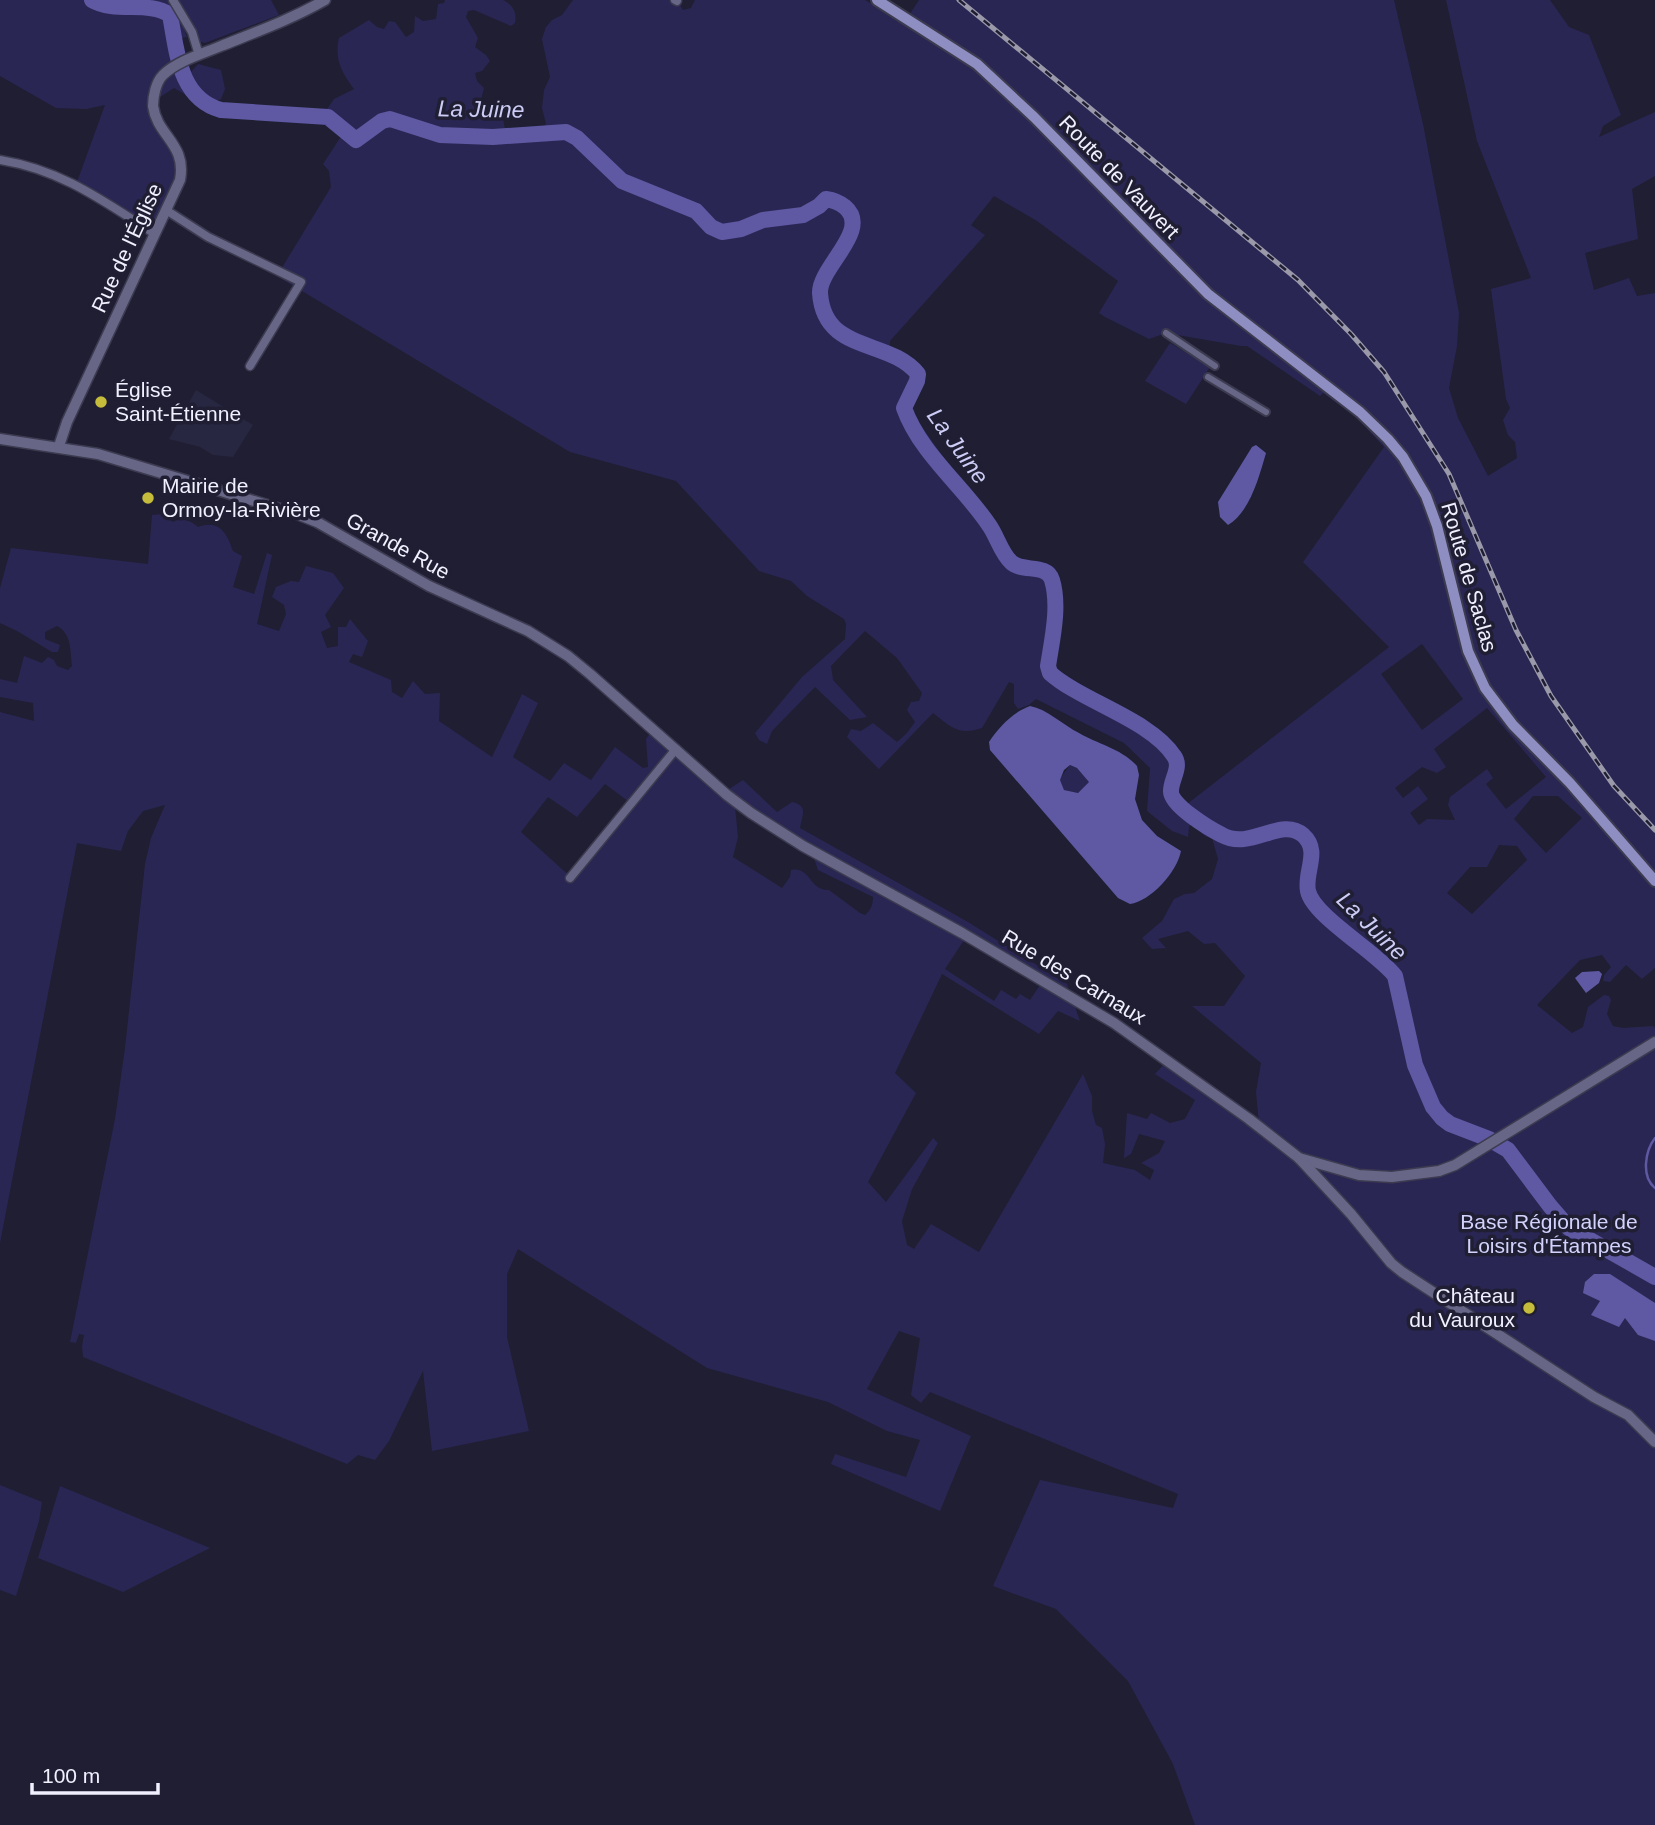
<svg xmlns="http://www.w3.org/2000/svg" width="1655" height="1825" viewBox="0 0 1655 1825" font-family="Arial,sans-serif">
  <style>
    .built { fill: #282742 }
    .green { fill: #2a2653; fill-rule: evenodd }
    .water { fill: #5e59a2; fill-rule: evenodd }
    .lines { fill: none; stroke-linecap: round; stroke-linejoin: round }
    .stream { stroke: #5e59a2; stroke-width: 2.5 }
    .river { stroke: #5e59a2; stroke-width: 16 }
    .pedestrian-casing { stroke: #3c3b50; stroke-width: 10 }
    .minor-casing { stroke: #3c3b50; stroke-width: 11 }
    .tertiary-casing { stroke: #3c3b50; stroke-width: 13 }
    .secondary-casing { stroke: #3c3b50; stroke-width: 14 }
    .pedestrian { stroke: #676687; stroke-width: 6 }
    .minor { stroke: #676687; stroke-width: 8 }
    .tertiary { stroke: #676687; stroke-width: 10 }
    .secondary { stroke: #8e8ec2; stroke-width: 10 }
    .rail-casing { stroke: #99a; stroke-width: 5 }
    .rail { stroke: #1f1e33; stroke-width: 2.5; stroke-dasharray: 8; stroke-linecap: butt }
    .poi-dot { fill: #c6bc3c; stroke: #1f1e33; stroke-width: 2.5 }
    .labels { text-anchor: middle; stroke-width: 7; stroke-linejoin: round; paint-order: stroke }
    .street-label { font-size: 21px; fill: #f0f0ff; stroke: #1f1e33 }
    .poi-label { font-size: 21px; fill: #f0f0ff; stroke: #1f1e33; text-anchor: start }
    .park-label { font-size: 21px; fill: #d2d2fc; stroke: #1f1e33 }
    .water-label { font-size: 23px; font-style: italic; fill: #ccccf5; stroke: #1f1e33 }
  </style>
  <rect width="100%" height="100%" fill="#1f1e33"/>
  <!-- built -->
  <path class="built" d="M196,390L253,425L233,457L213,455L200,447L169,439Z"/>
  <!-- green -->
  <g class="green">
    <path d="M0,0H271L279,15L205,43L199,41L186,15L179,16L187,37L172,40L176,58L172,59L178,77L190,73L198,64L221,70L225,89L221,99L205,106L174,88L146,106L153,123L177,159L174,179L154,227L77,182L105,105L86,109L56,108L0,76Z"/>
    <path d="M445,0H503C513,5 517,12 515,23L511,26L474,10L468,11L466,17L478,38L475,47L486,55L490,61L482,71L475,73L477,81L484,88L481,100L486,107L502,114L507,139C527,144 533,139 546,124L542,108L544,90L550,77L542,39L546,27L552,20L562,15L573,0H677L683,10L691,8L695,0H865L904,23L919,0H1394L1423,124L1459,313L1457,346L1449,388L1458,418L1488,476L1517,458L1515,442L1508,435L1503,420L1510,408L1506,399L1491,289L1531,278L1477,141L1446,0H1550L1569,27L1589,35L1621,115L1603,126L1599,137L1655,112V176L1632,189L1638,239L1585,253L1594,290L1629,278L1637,296L1655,293V968L1642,979L1626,965L1610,982L1603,981L1604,975L1611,967L1602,955L1580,960L1537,1005L1572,1033L1583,1027L1588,1007L1604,995L1609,996L1611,1000L1607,1014L1613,1026L1623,1028L1653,1026L1655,1028V1825H1195L1173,1764L1128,1681L1056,1609L993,1586L1040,1480L1173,1508L1178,1494L930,1392L921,1403L911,1395L920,1338L899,1331L867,1389L971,1436L940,1511L831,1464L835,1454L906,1477L920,1440L887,1431L828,1402L707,1368L518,1249L507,1274V1337L529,1431L432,1451L423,1371L389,1441L375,1460L358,1455L347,1464L83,1357L82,1346L84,1335L79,1334L76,1343L70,1342L115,1119L125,1048L145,864L151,838L165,805L143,811L128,831L121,851L77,843L0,1243V712L34,721L33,703L0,697V679L17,683L24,656L42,663L48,657L54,660L57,666L68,670L72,666C70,650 72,634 57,626L45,632V639L60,645L58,652H52L17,631L0,623V588L11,548L148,564L152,515L163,514L173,522C183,517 189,520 198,527C219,519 227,533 233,551L242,556L233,587L254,594L267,553L272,555L257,624L279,631L286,614L284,605L272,597L276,587L291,581L299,582L306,566L333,573L344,588L325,615L331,627L321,632L327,648L338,646V627H346L350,619L368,641L362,657L353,654L349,662L391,680L392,692L402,698L413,681L425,694L440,693L439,721L492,757L522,694L538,703L513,757L550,781L564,763L591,780L615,747L643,768L648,767L646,739L651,732L720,795L743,780L777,812L792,802C809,806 802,815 800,828L968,922L1067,984L1080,1021L1058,1011L1039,1034L942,974L895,1073L916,1093L868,1182L886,1202L933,1138L938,1143L912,1189L902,1221L907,1245L914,1249L931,1224L979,1252L1083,1074L1092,1096V1111L1096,1125L1102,1128L1105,1144L1103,1163L1135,1170L1150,1180L1154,1170L1141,1163L1159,1153L1165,1141L1139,1134L1131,1154L1124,1158L1127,1113L1147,1119L1151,1113L1170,1123L1185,1119L1195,1100L1155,1074L1165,1063L1201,1088L1260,1134L1256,1092L1261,1063L1192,1006H1224L1245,976L1215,943L1204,944L1188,931L1158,939L1166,948L1152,949L1142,938L1162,921L1174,899L1185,894L1194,893L1212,879L1218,859L1212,838C1204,837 1199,833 1198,824L1193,822L1189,827L1188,837L1172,831L1147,811L1150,768L1124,743L1036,699L1029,705L1018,709L1014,703V684L1009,682L982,728C959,736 951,727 933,713L879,769L847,737L851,729L861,731L873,723L897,742L907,733L915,722L907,710L911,702L919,701L922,693L897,658L865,631L831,666L833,680L867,717L850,720L815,687L772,731L767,744L759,740L755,733L802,677L845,639L846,624L844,619L807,596L791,581L759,571L676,481L570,452L277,276L331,187L329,171L323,164L342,135L326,122L325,112L334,99L354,89C342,73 334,59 339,38L369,20L377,27L384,29L389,21L395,22L406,37L414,32L415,16L423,21L436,19L438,4L444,3ZM994,196L1037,221L1118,281L1099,313L1105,317L1149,339L1166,333L1241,346H1247L1320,396L1323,393L1356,417L1384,447L1303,562L1389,647L1182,808C1160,788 1179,785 1178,764C1176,747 1142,729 1130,720L1132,714L1056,670C1053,659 1057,647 1059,636C1062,615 1065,587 1054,567L1046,563L1023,560L1013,555L995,520L947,462L909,409C909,396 921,388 922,374L911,357L890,348V341L985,235L971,225ZM1422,644L1463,699L1422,730L1381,674ZM1487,708L1546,777L1506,809L1486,784L1493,778L1487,769L1450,797L1448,805L1455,820L1427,819L1419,825L1410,813L1428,799L1418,786L1403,798L1395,788L1422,767L1437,773L1446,767L1434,749ZM605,784L632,804L573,879L521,832L548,797L577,817ZM1533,796H1558L1582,818L1546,853L1514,819ZM735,807L809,852L814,858L818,870L873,897C873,904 871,910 865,915L860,913L829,890C809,891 811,866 791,870L790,877L782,888L733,857L738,837ZM1499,845L1517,846L1527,860L1472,914L1447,893L1470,867H1487ZM966,937L1040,985L1030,1000L1020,994L1016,999L1001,990L994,1001L945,969Z"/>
    <path d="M1170,343L1210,367L1186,404L1145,381Z"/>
    <path d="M1070,765L1077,768L1090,782L1078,793L1064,790L1059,780Z"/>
    <path d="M0,1485L42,1502L39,1521L16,1596L0,1590Z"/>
    <path d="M60,1486L210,1548L123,1592L38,1558Z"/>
  </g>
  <!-- water -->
  <g class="water">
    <path d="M1256,445L1266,453C1259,477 1250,512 1228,525L1220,517L1218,502L1252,447Z"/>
    <path d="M1030,706C1047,709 1063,725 1079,733C1098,744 1122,749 1137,766L1139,775L1135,799L1142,820L1157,836L1181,851C1177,872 1151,901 1130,904L1118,898L990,750L989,742C998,728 1013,712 1030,706ZM1070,765L1077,768L1089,782L1078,793L1064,790L1060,780L1064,770Z"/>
    <path d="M1599,971L1602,974L1599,983L1586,993L1575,978L1582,972Z"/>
    <path d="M1594,1274H1610L1655,1303V1341L1638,1335L1625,1318L1619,1327L1591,1315L1600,1301L1583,1293L1585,1282Z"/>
  </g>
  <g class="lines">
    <!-- stream -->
    <path class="stream" d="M1655,1138C1645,1151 1641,1177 1655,1188"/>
    <!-- river -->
    <path class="river" d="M92,0C116,14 148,0 170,15C177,52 179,98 221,110L328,117L356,140L382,121L390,119L440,135L493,137L566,132L577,138L622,181L696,211L711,227L722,232L741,229L763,220L803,215L819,206L826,199C833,200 839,202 845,207C872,230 819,267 820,293C824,354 889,338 918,374L917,381L904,408C920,453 963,486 989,525C997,536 1001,553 1011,562C1022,573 1047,563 1052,580C1060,606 1052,640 1048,666L1050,673C1081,701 1151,720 1174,756C1182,767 1171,779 1171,791C1170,805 1210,829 1222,835C1251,851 1281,816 1303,835C1321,851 1304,872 1308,891C1313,916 1378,953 1395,976L1415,1065L1433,1107L1442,1118L1450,1124L1489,1139L1508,1150L1550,1206L1569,1228L1655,1277"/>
    <!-- pedestrian casing -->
    <g class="pedestrian-casing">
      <g id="pedestrian">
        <path d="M1166,333L1215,366"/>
        <path d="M1208,377L1266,412"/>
      </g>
    </g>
    <!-- minor casing -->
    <g class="minor-casing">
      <g id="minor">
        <path d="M173,0L192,32L199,55"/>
        <path d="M675,0L677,1"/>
        <path d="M0,160C62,170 103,201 155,234"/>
        <path d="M166,210L208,237L301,282L250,366"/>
        <path d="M570,878L676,749"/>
      </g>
    </g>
    <!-- tertiary casing -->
    <g class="tertiary-casing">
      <g id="tertiary">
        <path d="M0,439L98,454L297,514L317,522L429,586L528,631L568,656L590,674L727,795L751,813L803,846L962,933L1114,1023L1249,1119L1299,1158L1359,1175L1392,1177L1439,1171L1455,1165L1655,1042"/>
        <path d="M59,446L67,422L180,180C187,144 157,136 153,106C153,96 156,82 163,75C177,61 202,54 221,46C256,32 292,19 325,0"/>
        <path d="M1299,1158L1351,1214L1391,1263L1402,1272L1594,1397L1628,1415L1655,1442"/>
      </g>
    </g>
    <!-- secondary casing -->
    <g class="secondary-casing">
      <path id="secondary" d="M877,0L977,64L1034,117L1208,294L1360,412L1388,439L1403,457L1426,496L1437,526L1468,651L1485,688L1513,725L1570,783L1655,881"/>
    </g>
    <!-- pedestrian -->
    <use href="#pedestrian" class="pedestrian"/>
    <!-- minor -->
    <use href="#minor" class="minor"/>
    <!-- tertiary -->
    <use href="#tertiary" class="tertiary"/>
    <!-- secondary -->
    <use href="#secondary" class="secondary"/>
    <!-- rail casing -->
    <g class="rail-casing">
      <path id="rail" d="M959,0L1298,280L1351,334L1384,372L1449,474L1516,630L1551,696L1614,786L1655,830"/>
    </g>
    <!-- rail -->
    <use href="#rail" class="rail"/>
  </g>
  <!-- markers -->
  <g class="poi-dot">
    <circle cx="101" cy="402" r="7"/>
    <circle cx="148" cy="498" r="7"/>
    <circle cx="1529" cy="1308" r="7"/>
  </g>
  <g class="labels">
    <!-- street labels -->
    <g class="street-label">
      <text transform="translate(1119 177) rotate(46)" y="7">Route de Vauvert</text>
      <text transform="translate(127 248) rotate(-65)" y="7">Rue de l'Église</text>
      <text transform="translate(398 546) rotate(29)" y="7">Grande Rue</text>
      <text transform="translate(1469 577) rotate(74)" y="7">Route de Saclas</text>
      <text transform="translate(1074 977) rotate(31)" y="7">Rue des Carnaux</text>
    </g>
    <!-- poi labels -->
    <g class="poi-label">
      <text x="115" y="397">Église<tspan x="115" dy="24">Saint-Étienne</tspan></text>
      <text x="162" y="493">Mairie de<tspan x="162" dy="24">Ormoy-la-Rivière</tspan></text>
      <text x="1515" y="1303" text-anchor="end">Château<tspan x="1515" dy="24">du Vauroux</tspan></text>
    </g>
    <!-- park labels -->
    <g class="park-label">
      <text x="1549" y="1229">Base Régionale de<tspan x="1549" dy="24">Loisirs d'Étampes</tspan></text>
    </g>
    <!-- water labels -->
    <g class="water-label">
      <text transform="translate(481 109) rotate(1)" y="8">La Juine</text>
      <text transform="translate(958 446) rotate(54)" y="8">La Juine</text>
      <text transform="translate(1372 926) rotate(44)" y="8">La Juine</text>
    </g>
  </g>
  <!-- scale -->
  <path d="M32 1783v10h126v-10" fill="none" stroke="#f0f0ff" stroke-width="3.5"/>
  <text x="42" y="1783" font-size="21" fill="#f0f0ff" stroke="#1f1e33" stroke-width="5" paint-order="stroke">100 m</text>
</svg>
